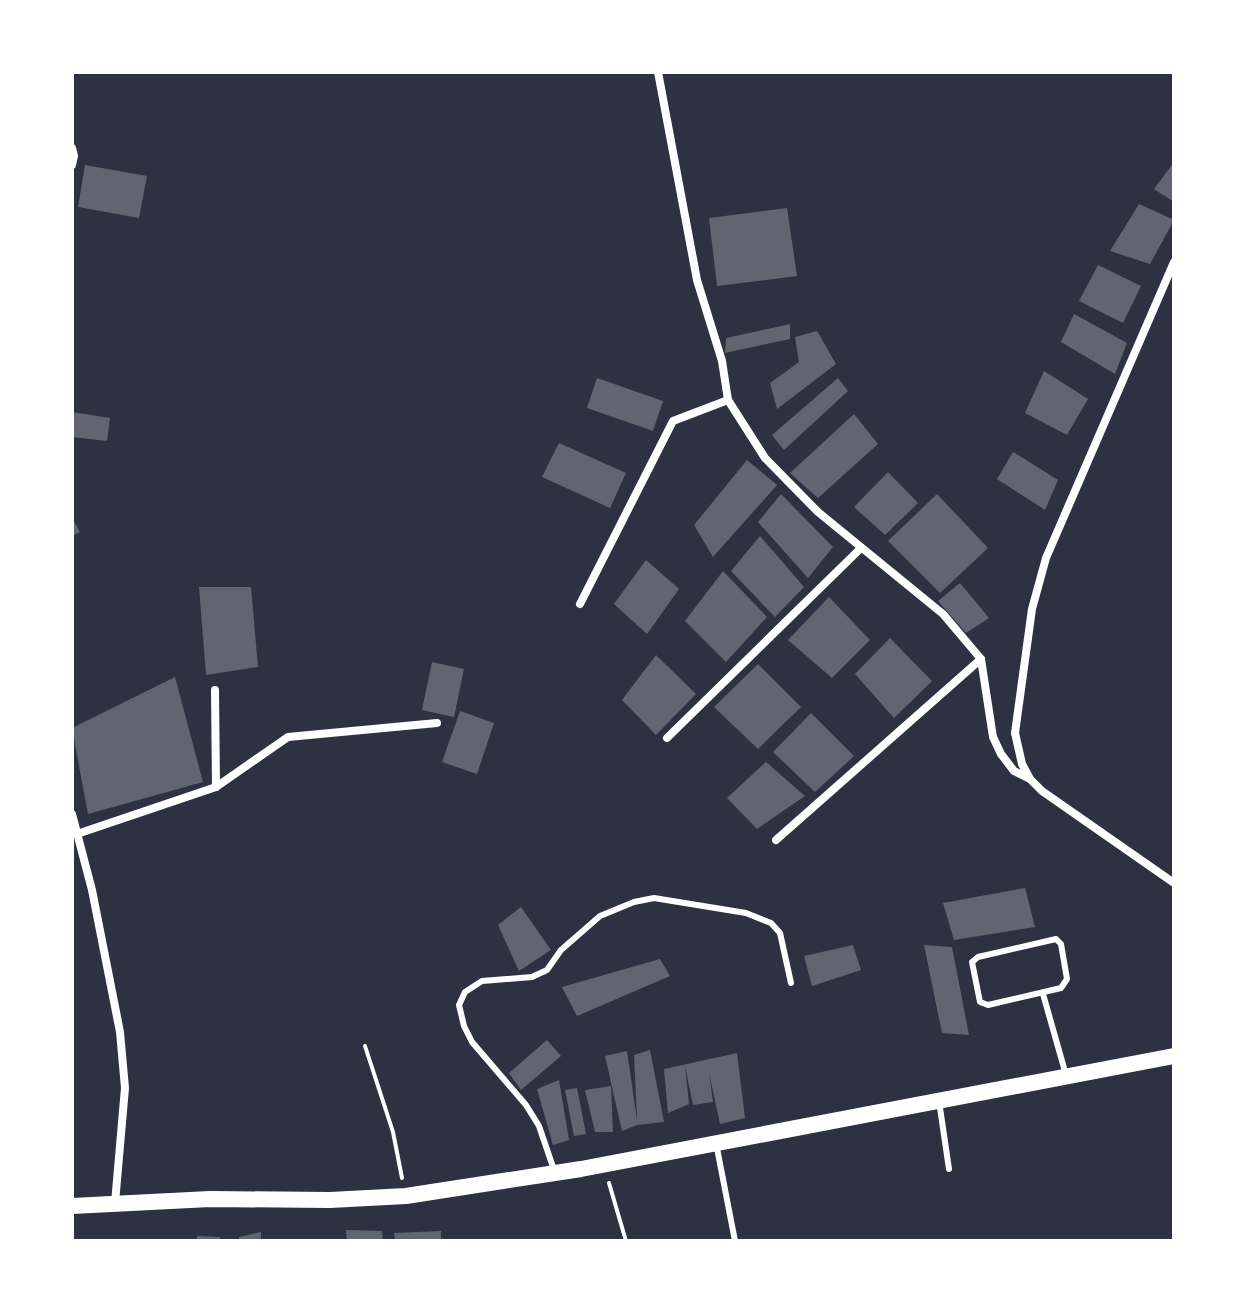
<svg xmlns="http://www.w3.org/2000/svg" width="1246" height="1313" viewBox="0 0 1246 1313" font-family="'Public Sans',sans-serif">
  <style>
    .building { fill: #626471 }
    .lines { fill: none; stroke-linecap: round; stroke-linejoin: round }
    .path { stroke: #fff; stroke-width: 4 }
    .service { stroke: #fff; stroke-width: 6 }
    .minor { stroke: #fff; stroke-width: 8 }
    .secondary { stroke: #fff; stroke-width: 16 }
  </style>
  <rect width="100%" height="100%" fill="#2d3142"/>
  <!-- building -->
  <g class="building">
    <path d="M1174,162V202L1154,189Z"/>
    <path d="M85,165L147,176L139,218L78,207Z"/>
    <path d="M1139,204L1174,220L1150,264L1110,251Z"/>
    <path d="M787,208L797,276L717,286L709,218Z"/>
    <path d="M1098,265L1141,286L1123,323L1079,301Z"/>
    <path d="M1074,314L1127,343L1115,374L1061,342Z"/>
    <path d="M790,324V339L725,353L726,338Z"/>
    <path d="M817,331L836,364L777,409L770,383L799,362L795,337Z"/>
    <path d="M1044,371L1088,399L1067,435L1025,413Z"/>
    <path d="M597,378L663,401L653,431L587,408Z"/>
    <path d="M838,378L848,391L784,450L772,435Z"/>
    <path d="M72,412L110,418L107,441L72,437Z"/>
    <path d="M854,414L878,444L818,498L790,473Z"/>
    <path d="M559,443L626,473L610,508L542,477Z"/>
    <path d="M1013,452L1058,480L1045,510L997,479Z"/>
    <path d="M747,460L777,485L713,557L694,525Z"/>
    <path d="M888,472L918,503L885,535L854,507Z"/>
    <path d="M781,494L833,547L808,578L758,522Z"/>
    <path d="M937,494L988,548L940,593L888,541Z"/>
    <path d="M72,518L80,532L72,536Z"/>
    <path d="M760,536L804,587L775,617L731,571Z"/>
    <path d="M646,560L679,589L647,634L614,604Z"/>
    <path d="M723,571L767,617L726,662L685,621Z"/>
    <path d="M960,583L989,618L966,633L938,601Z"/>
    <path d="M199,587H251L258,667L206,675Z"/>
    <path d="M829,597L870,640L832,678L788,640Z"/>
    <path d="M890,638L932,681L894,718L855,674Z"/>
    <path d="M656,655L696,694L656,735L622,700Z"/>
    <path d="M432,662L464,669L454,717L422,710Z"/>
    <path d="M758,664L801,707L758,749L714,707Z"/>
    <path d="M175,677L203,782L88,814L72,728Z"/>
    <path d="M460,711L494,723L477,774L442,762Z"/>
    <path d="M811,713L854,756L815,792L773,752Z"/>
    <path d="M766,762L805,796L757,829L727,798Z"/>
    <path d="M1025,888L1035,927L954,940L943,903Z"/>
    <path d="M521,907L551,950L519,971L498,925Z"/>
    <path d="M853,945L861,970L812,986L804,956Z"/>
    <path d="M924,945L952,947L969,1035L942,1033Z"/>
    <path d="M660,959L670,976L577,1016L562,987Z"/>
    <path d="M547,1040L561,1056L521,1090L509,1073Z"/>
    <path d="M650,1050L664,1122L637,1125L622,1131L605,1056L627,1051L637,1120L634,1055Z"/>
    <path d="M737,1053L745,1118L720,1124L709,1073L713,1102L693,1105L685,1066L689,1104L668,1113L664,1069Z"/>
    <path d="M559,1080L569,1140L553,1145L537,1089Z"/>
    <path d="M611,1086L613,1132H595L585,1090Z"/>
    <path d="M577,1088L586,1134L574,1136L565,1090Z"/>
    <path d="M346,1230L382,1231L383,1241H347Z"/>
    <path d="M441,1231V1241H395L394,1233Z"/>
    <path d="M261,1232V1241H239V1237Z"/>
    <path d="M197,1236L220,1237V1241H197Z"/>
  </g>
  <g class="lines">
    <!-- path -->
    <g class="path">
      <path d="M365,1046L393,1132L402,1178"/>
      <path d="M609,1183L626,1241"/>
    </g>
    <!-- service -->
    <g class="service">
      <path d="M1056,939L1061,944L1067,979L1061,988L988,1005L980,1002L972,962L978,957Z"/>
      <path d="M1043,994L1066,1075"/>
      <path d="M939,1101L949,1169"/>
      <path d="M716,1143L735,1241"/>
      <path d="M555,1173L539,1126L526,1105L472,1042L464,1026L459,1005L465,992L482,981L532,977L547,970L561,950L600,916L634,902L654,898L746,913L771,923L780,933L791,983"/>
    </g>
    <!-- minor -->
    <g class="minor">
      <path d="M658,72L697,280L722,361L728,400L765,458L818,512L943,614L981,659L993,737L1001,754L1014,771L1030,779"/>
      <path d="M72,148L74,156L72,165"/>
      <path d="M1174,262L1046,558L1032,609L1015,733L1022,764L1030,779L1042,791L1174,883"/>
      <path d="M580,604L673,421L728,400"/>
      <path d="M215,690L216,787"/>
      <path d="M667,738L861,548"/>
      <path d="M72,814L92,890L120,1032L125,1088L115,1203"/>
      <path d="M77,834L216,787L288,737L437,723"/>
      <path d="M776,840L981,659"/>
    </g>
    <!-- secondary -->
    <path class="secondary" d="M72,1206L210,1199L330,1200L406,1196L581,1169L1174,1056"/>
  </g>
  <!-- border -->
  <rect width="1246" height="1313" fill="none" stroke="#ffffff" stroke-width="148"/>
</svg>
